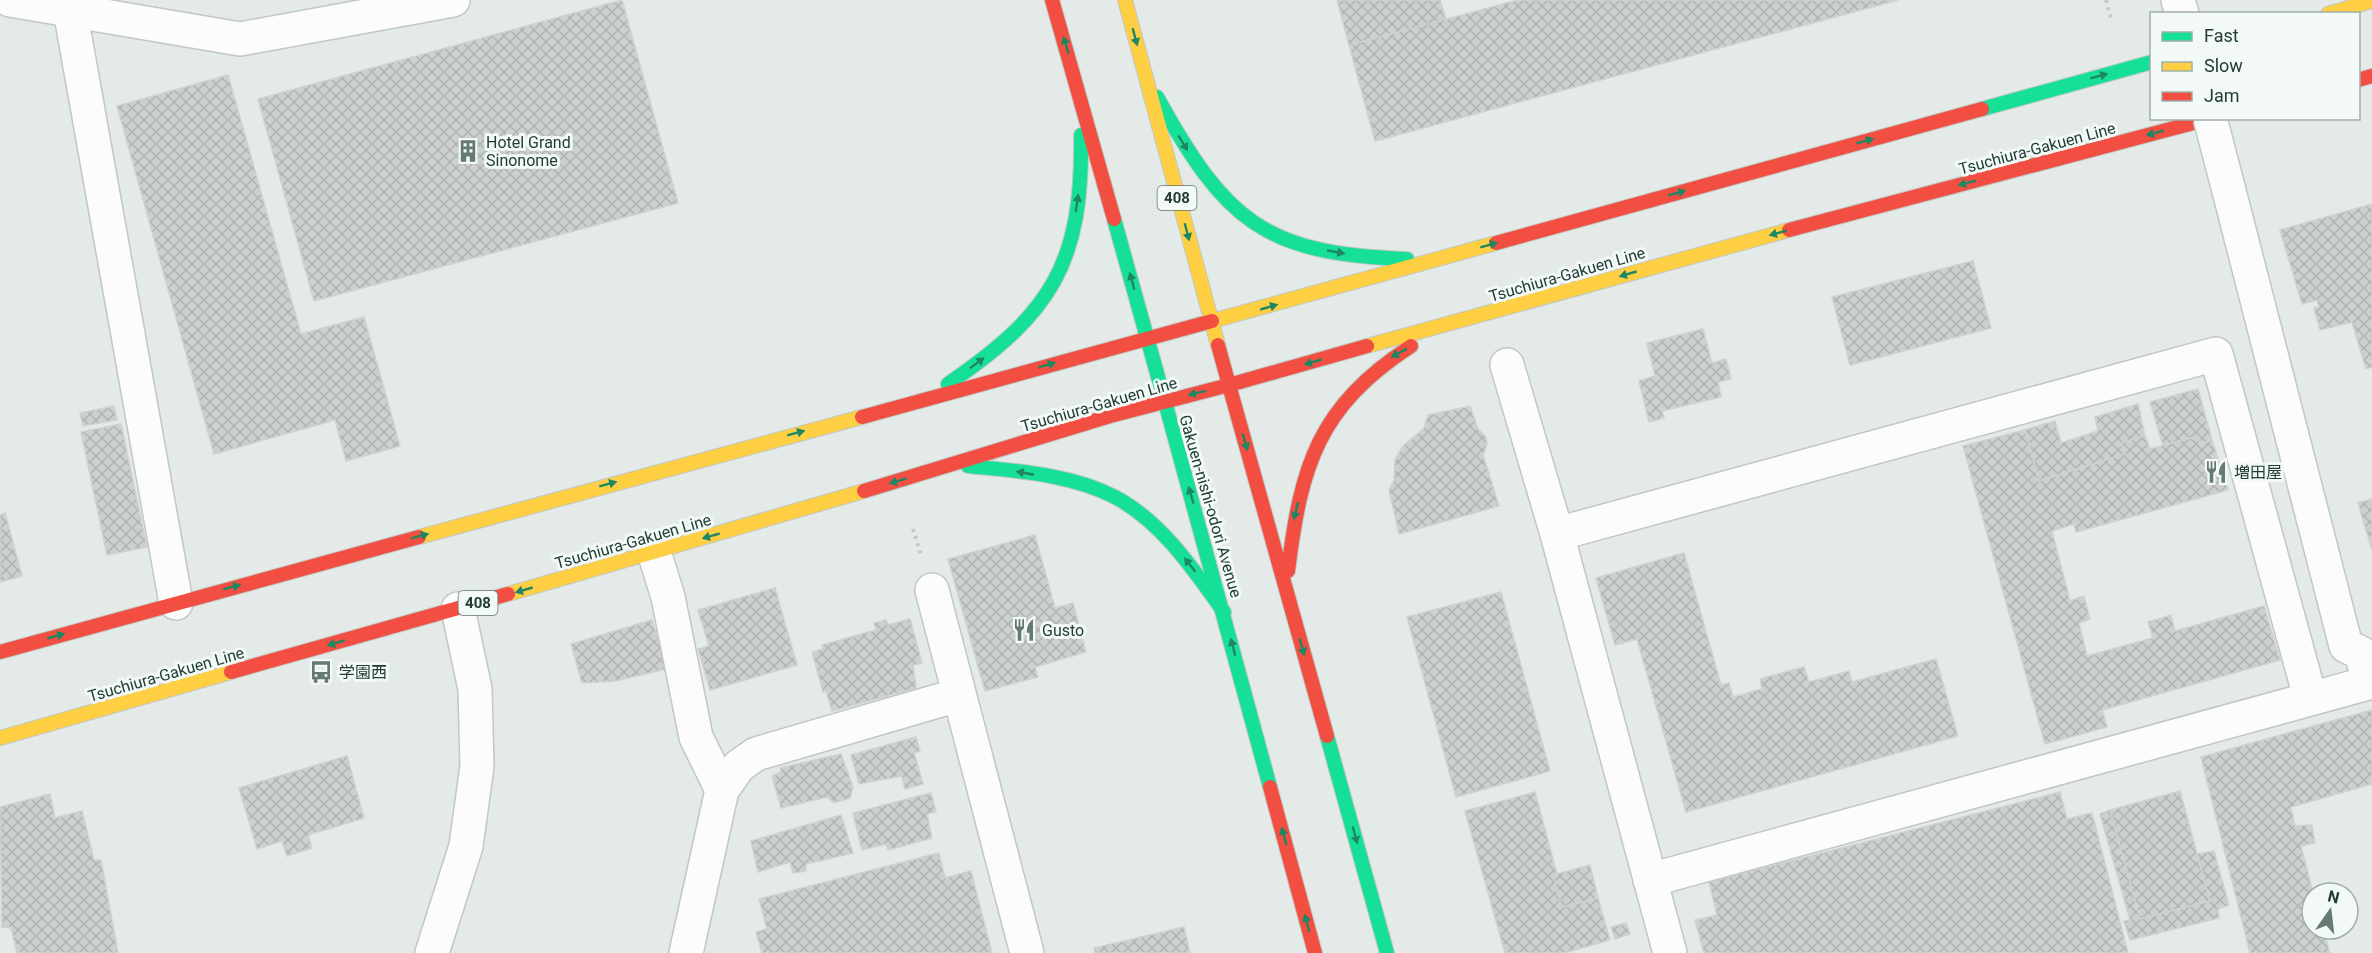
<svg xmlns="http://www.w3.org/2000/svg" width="2372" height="953" viewBox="0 0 2372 953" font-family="Roboto,'Noto Sans JP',sans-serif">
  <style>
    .building { fill: url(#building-cross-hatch); stroke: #cdd3d0; stroke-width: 1.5 }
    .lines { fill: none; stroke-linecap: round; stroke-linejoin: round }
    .street-casing { stroke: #c1c7c4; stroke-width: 36 }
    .fast-casing { stroke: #c0c8c4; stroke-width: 16 }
    .slow-casing { stroke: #c0c8c4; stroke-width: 16 }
    .jam-casing { stroke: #c0c8c4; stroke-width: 16 }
    .path { stroke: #c1cac6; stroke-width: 4; stroke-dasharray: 3 4.5; stroke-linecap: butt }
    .street { stroke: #fbfcfb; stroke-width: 33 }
    .fast { stroke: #16e098; stroke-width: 14 }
    .slow { stroke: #ffcf43; stroke-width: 14 }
    .jam { stroke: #f24e42; stroke-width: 14 }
    .street-bridge-casing { stroke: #c1c7c4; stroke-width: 36; stroke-linecap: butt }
    .street-bridge { stroke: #fbfcfb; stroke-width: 33 }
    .oneway { fill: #1d8662 }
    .labels { text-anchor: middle; stroke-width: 6; stroke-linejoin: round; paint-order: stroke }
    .shield { fill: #f3f9f6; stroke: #617570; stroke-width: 1.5 }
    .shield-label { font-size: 15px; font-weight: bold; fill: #223d36 }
    .poi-label { font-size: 16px; fill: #223d36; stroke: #f3f9f6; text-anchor: start }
    .street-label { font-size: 16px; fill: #223d36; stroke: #f3f9f6 }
  </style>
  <defs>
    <pattern id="building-cross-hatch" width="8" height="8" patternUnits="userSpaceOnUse" patternTransform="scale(1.5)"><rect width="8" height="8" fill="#ccd1cf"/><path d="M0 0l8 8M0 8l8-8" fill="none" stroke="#afb4b2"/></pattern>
  </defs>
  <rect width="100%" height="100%" fill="#e4eae7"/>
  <!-- building -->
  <g class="building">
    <path d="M622,0L678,203L314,301L258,99Z"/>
    <path d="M1337,0H1440L1446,20L1349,45Z"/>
    <path d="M1518,0H1898L1375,141L1349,45Z"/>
    <path d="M228,75L301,334L364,317L400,446L346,461L335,420L214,454L117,106Z"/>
    <path d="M2372,204V367L2366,369L2352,322L2320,330L2314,308L2319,307L2317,300L2302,304L2280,230Z"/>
    <path d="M1973,261L1991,328L1850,365L1832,297Z"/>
    <path d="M1703,329L1712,363L1726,359L1731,379L1718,382L1721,397L1662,411L1664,418L1649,422L1639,381L1655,376L1647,343Z"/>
    <path d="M2198,389L2212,440L2201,444L2198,436L2163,446L2150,402Z"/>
    <path d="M2138,404L2145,436L2121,443L2125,454L2039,481L2025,430L2055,421L2061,443L2098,431L2095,417Z"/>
    <path d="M114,406L117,420L83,426L80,413Z"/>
    <path d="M1470,406L1478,429L1486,437L1487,444L1483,455L1499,506L1399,534L1389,490L1394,480L1395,460L1402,447L1424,428L1428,415Z"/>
    <path d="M121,424L147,547L107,555L81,432Z"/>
    <path d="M2025,430L2039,481L2125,454L2121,443L2145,436L2150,449L2198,436L2201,444L2212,440L2228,490L2076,532L2074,524L2052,531L2070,601L2084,596L2090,619L2079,623L2087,656L2153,638L2148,622L2171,615L2175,631L2264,606L2280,660L2102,710L2107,727L2045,744L1963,446Z"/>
    <path d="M2372,499V550L2358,503Z"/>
    <path d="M5,513L22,576L0,582V515Z"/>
    <path d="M1035,535L1055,608L1073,603L1086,652L1035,667L1038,677L985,691L948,559Z"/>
    <path d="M1684,553L1721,685L1729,683L1733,697L1762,689L1760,679L1804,667L1809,682L1849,671L1852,682L1936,659L1958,736L1686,812L1637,639L1615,645L1596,578Z"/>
    <path d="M775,588L797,665L710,690L698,649L709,646L698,610Z"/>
    <path d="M1501,592L1550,771L1456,797L1407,617Z"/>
    <path d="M910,619L922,663L913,665L916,688L832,711L826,691L823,692L812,652L823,649L822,645L876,630L874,623L886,620L888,625Z"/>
    <path d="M652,620L667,669L615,681L582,683L571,644Z"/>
    <path d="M2372,710V784L2291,807L2295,826L2312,825L2315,843L2301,846L2313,893L2312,929H2323L2330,953H2250L2201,757Z"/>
    <path d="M916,737L920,751L914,753L923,784L905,789L902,776L859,784L851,755Z"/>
    <path d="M841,754L853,787L850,798L834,803L827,797L781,808L772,776L781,772L780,768Z"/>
    <path d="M347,756L364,818L308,835L312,848L287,856L282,841L257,849L239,788Z"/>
    <path d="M2180,791L2210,901L2140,919L2110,810Z"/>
    <path d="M1535,792L1557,874L1553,875L1562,907L1598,898L1610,940L1564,953H1505L1465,811Z"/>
    <path d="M2060,792L2067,819L2092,813L2128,953H1704L1695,920L1717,915L1709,882Z"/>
    <path d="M931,793L936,812L927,814L932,838L888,850L886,844L862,850L853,813Z"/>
    <path d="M50,794L55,818L82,811L94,860H101L118,953H17L11,928L2,927L0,807Z"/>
    <path d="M2110,810L2140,919L2210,901L2197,854L2214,851L2229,905L2218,909L2219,918L2130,940L2124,921L2130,920L2100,814Z"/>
    <path d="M841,815L853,853L806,864V871L793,873L790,862L758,872L751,841Z"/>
    <path d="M939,853L945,878L971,871L992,953H762L756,932L767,929L759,899Z"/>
    <path d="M1590,865L1598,898L1562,907L1553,875Z"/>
    <path d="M1626,923L1630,934L1615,939L1611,927Z"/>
    <path d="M1184,927L1190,953H1095L1094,948Z"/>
  </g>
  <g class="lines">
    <!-- street casing -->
    <g class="street-casing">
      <g id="street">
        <path d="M10,0L240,39L453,0"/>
        <path d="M2178,0L2182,14"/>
        <path d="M70,10L176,603"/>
        <path d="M2228,187L2346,646L2361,653L2369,682"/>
        <path d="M1507,365L1557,534L1670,953"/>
        <path d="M1557,534L2216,354L2310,697"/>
        <path d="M654,552L668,597L696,737L722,790"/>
        <path d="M932,590L1027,953"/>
        <path d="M1650,880L2372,682"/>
        <path d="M432,953L466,846L477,766L475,689L458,609"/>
        <path d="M686,953L722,790L739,766L756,754L958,695"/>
      </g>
    </g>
    <!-- fast casing -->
    <g class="fast-casing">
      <g id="fast">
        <path d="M1157,97C1225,220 1263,254 1407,259"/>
        <path d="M1982,109L2152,62"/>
        <path d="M1114,219L1165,402"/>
        <path d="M948,384C1052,313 1083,263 1081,135"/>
        <path d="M1165,402L1270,787"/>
        <path d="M968,466C1016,471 1071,474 1115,497C1162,522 1194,570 1224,612"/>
        <path d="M1327,736L1387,953"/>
      </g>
    </g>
    <!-- slow casing -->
    <g class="slow-casing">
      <g id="slow">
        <path d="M1125,0L1218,345"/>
        <path d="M2328,14L2372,1"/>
        <path d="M1212,321L1496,243"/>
        <path d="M1367,346L1789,230"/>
        <path d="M419,537L862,417"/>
        <path d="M508,594L864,491"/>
        <path d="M0,738L231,672"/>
      </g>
    </g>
    <!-- jam casing -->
    <g class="jam-casing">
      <g id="jam">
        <path d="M1052,0L1114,219"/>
        <path d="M2358,80L2372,76"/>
        <path d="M1789,230L2212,118"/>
        <path d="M1496,243L1982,109"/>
        <path d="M862,417L1212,321"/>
        <path d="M864,491L1110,416L1229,385L1218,345"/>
        <path d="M1288,571C1301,465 1318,407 1411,346"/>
        <path d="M0,652L419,537"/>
        <path d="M231,672L508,594"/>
        <path d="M1327,736L1229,385L1367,346"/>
        <path d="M1270,787L1315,953"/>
      </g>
    </g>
    <!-- path -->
    <g class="path">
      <path d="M2106,0L2112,22"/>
      <path d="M913,529L921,555"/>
    </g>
    <!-- street -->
    <use href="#street" class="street"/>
    <!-- fast -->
    <use href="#fast" class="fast"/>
    <!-- slow -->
    <use href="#slow" class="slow"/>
    <!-- jam -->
    <use href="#jam" class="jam"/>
    <!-- street-bridge casing -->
    <g class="street-bridge-casing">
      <path id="street-bridge" d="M2210,118L2228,187"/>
    </g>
    <!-- street-bridge -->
    <use href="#street-bridge" class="street-bridge"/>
  </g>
  <!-- one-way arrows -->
  <defs><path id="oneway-solid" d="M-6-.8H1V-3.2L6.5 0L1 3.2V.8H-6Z" transform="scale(1.5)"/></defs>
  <g class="oneway">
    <use href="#oneway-solid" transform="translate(1135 37) rotate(75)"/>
    <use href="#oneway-solid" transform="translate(1066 45) rotate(-107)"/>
    <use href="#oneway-solid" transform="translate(2099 76) rotate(-15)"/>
    <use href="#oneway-solid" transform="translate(2155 133) rotate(165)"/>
    <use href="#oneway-solid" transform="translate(1865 141) rotate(-15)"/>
    <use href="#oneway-solid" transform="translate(1183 143) rotate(59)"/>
    <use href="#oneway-solid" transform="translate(1967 183) rotate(165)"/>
    <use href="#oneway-solid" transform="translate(1677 193) rotate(-15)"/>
    <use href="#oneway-solid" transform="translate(1077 203) rotate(-81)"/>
    <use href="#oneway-solid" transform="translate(1187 232) rotate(75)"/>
    <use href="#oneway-solid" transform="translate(1778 233) rotate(165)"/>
    <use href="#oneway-solid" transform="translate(1489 245) rotate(-15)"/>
    <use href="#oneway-solid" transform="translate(1336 252) rotate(10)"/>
    <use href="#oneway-solid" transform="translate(1628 274) rotate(164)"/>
    <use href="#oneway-solid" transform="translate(1132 281) rotate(-106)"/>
    <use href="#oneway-solid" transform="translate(1269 307) rotate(-16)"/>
    <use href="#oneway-solid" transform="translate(1399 353) rotate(151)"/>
    <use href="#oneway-solid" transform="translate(1313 362) rotate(164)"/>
    <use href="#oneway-solid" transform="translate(977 363) rotate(-37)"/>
    <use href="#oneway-solid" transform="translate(1047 365) rotate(-15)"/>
    <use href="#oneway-solid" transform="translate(1197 393) rotate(166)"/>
    <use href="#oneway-solid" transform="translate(796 433) rotate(-15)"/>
    <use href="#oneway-solid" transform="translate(1245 442) rotate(74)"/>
    <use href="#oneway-solid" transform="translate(1025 473) rotate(-169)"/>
    <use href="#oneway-solid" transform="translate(898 481) rotate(163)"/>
    <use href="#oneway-solid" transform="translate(608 484) rotate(-15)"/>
    <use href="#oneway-solid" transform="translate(1191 495) rotate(-106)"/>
    <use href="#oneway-solid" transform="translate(1296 511) rotate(104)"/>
    <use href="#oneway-solid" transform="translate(420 536) rotate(-15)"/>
    <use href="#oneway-solid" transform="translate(711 536) rotate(164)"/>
    <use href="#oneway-solid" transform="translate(1190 565) rotate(-128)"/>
    <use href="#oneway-solid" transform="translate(232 587) rotate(-15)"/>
    <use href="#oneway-solid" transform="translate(524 590) rotate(164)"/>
    <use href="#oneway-solid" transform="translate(56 636) rotate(-16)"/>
    <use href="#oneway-solid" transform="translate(336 643) rotate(164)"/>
    <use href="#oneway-solid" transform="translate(1233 647) rotate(-105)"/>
    <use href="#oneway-solid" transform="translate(1302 647) rotate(74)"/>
    <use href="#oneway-solid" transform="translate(1355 835) rotate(75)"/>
    <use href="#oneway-solid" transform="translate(1284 836) rotate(-105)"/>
    <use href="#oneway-solid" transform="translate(1307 923) rotate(-105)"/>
  </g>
  <!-- icons -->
  <defs>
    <g id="building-bare" transform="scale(1.8)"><path d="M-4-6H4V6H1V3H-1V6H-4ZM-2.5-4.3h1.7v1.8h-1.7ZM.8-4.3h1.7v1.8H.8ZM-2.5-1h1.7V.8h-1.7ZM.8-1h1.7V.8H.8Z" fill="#667a74" stroke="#f3f9f6" stroke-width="2.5" paint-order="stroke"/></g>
    <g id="restaurant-bare" transform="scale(1.8)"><path d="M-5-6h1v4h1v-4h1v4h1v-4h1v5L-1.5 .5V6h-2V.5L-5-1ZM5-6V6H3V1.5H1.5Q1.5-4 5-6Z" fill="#667a74" stroke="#f3f9f6" stroke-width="2.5" paint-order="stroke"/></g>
    <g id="bus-bare" transform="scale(1.8)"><path d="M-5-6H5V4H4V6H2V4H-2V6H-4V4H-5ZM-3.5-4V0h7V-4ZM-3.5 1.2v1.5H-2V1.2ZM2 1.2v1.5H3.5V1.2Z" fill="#667a74" stroke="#f3f9f6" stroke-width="2.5" paint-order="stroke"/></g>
  </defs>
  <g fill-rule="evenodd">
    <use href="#building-bare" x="468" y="151"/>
    <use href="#restaurant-bare" x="2216" y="472"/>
    <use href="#restaurant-bare" x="1024" y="630"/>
    <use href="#bus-bare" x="321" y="672"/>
  </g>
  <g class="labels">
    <!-- shield labels -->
    <g class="shield">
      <rect x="1157.5" y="186" width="39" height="24" rx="4.5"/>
      <rect x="458.5" y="591" width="39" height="24" rx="4.5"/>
    </g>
    <g class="shield-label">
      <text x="1177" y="203">408</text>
      <text x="478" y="608">408</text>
    </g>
    <!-- poi labels -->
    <g class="poi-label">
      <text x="486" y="148">Hotel Grand<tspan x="486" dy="18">Sinonome</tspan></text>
      <text x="2234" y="478">増田屋</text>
      <text x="1042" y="636">Gusto</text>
      <text x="339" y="678">学園西</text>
    </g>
    <!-- street labels -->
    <g class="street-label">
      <text transform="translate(2037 148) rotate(-15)" y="6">Tsuchiura-Gakuen Line</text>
      <text transform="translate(1567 274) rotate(-16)" y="6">Tsuchiura-Gakuen Line</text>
      <text transform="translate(1099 404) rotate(-16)" y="6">Tsuchiura-Gakuen Line</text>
      <text transform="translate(1211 506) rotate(74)" y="6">Gakuen-nishi-odori Avenue</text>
      <text transform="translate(633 541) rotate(-16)" y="6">Tsuchiura-Gakuen Line</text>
      <text transform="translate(166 674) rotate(-16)" y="6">Tsuchiura-Gakuen Line</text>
    </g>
  </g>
  <!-- legend -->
  <rect x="2150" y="12" width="210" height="108" fill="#f3f9f6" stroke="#9faea9" stroke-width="1.5"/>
  <rect x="2162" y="32" width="30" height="9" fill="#16e098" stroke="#9faea9" stroke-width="1.5"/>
  <text x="2204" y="42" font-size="18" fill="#223d36">Fast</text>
  <rect x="2162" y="62" width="30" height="9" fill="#ffcf43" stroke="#9faea9" stroke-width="1.5"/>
  <text x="2204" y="72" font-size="18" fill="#223d36">Slow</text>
  <rect x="2162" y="92" width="30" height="9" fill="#f24e42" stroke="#9faea9" stroke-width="1.5"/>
  <text x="2204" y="102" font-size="18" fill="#223d36">Jam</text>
  <!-- north arrow -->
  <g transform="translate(2330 911) rotate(14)"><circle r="28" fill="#f3f9f6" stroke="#9faea9" stroke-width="1.5"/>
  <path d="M0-4.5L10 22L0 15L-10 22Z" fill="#667a74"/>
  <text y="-9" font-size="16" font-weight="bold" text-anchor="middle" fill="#223d36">N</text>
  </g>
</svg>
